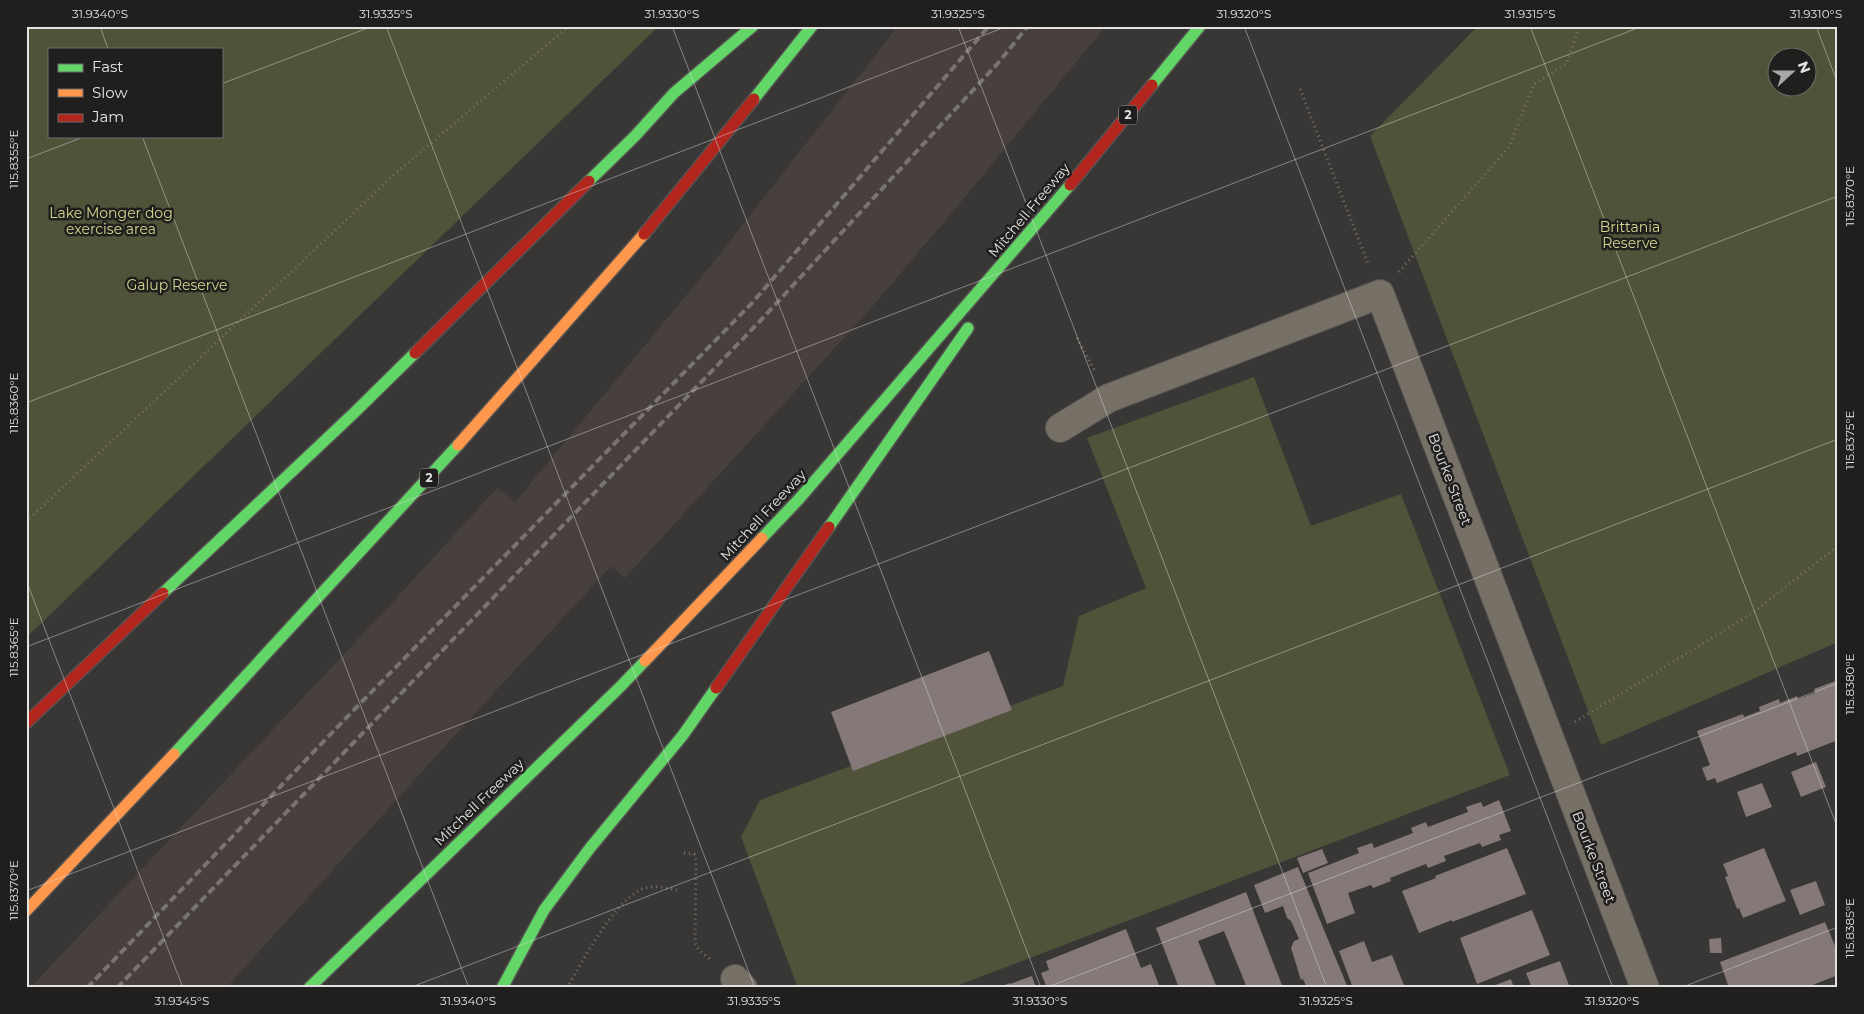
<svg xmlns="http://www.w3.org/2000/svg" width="1864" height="1014" viewBox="0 0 1864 1014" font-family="Montserrat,sans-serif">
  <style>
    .built { fill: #48403c }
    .green { fill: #505239; fill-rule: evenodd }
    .building { fill: #847878 }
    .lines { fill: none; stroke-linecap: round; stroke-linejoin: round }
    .street-casing { stroke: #545352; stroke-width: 30 }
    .fast-casing { stroke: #545352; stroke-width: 14 }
    .slow-casing { stroke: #545352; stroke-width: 14 }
    .jam-casing { stroke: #545352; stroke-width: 14 }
    .path { stroke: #78736d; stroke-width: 3; stroke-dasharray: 1 4; stroke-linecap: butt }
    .street { stroke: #777066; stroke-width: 28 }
    .fast { stroke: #63d668; stroke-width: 11 }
    .slow { stroke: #ff974d; stroke-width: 11 }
    .jam { stroke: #b3261e; stroke-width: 11 }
    .rail { stroke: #797470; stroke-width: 4; stroke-dasharray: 8 4; stroke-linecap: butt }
    .ticks { fill: none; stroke: #e4e3e2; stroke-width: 1; stroke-opacity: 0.45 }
    .labels { text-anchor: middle; stroke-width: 5; stroke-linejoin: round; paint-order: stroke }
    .shield { fill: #201f1e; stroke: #a9a8a7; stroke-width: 1 }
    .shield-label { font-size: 12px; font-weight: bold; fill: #e4e3e2 }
    .street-label { font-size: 14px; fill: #e4e3e2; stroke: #201f1e }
    .park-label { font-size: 14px; fill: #d0d78e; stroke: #201f1e }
    .neatline { fill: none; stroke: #e4e3e2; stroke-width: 2 }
    .ticks-label { font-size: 12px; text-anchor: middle; fill: #e4e3e2 }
  </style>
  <rect width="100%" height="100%" fill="#393736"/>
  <!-- built -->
  <path class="built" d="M898,26H1106L955,209L872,307L625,578L611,566L457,733L226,988H30L393,602L497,488L515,502L704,274Z"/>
  <!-- green -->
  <g class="green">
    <path d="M26,26H659L26,638ZM49,49H221V136H49Z"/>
    <path d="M1478,26H1838V642L1601,745L1370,136ZM1776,58H1806V88H1776Z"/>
    <path d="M1254,377L1311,526L1401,494L1510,775L951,988H798L741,837L760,800L1063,686L1079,616L1146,588L1087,438Z"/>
  </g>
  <!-- building -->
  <g class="building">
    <path d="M989,651L1012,710L853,771L831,712Z"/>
    <path d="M1838,680V740L1797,756L1796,752L1717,783L1715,778L1707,781L1702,768L1710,765L1697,731L1743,714L1744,717L1760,711L1759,707L1779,699L1780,703L1797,696L1798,699L1815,693L1814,689Z"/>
    <path d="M1816,762L1826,787L1801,797L1791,772Z"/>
    <path d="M1762,783L1772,807L1746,817L1737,792Z"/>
    <path d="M1499,800L1511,831L1499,835L1501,840L1482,847L1480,843L1444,856L1446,861L1428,868L1426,864L1390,878L1391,881L1373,888L1371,885L1348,893L1355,913L1327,924L1308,873L1359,853L1357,848L1372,843L1374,848L1413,833L1411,828L1426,822L1428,827L1468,812L1466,807L1481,802L1483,807Z"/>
    <path d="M1507,848L1526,894L1452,922V920L1419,933L1402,891L1436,878L1435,876Z"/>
    <path d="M1764,848L1786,901L1743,918L1739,908L1737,909L1725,877L1728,876L1723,864Z"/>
    <path d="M1322,849L1328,863L1303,873L1297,858Z"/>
    <path d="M1298,867L1348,988H1307L1303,979L1301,980L1291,948L1294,941L1299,939L1291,921L1287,918L1283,906L1265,913L1254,885Z"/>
    <path d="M1816,881L1825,905L1800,915L1790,890Z"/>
    <path d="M1246,892L1283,988H1247L1224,931L1198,941L1217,988H1179L1156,928Z"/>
    <path d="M1532,910L1550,955L1477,984L1460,938Z"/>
    <path d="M1825,922L1838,953V975L1805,988H1729L1720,962Z"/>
    <path d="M1126,929L1141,968L1151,964L1160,988H1047L1041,973L1049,970L1046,961Z"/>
    <path d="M1721,938L1722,953H1710L1709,939Z"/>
    <path d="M1364,941L1372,962L1392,955L1405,988H1353L1339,951Z"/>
    <path d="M1560,961L1570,988H1532L1526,973Z"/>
    <path d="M1032,976L1036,988H997L1010,983V984Z"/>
    <path d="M1511,979L1514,988H1488Z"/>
  </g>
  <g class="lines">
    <!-- street casing -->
    <g class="street-casing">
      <g id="street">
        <path d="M1060,428L1109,398L1380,294L1645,988"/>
        <path d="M735,979L743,988"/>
      </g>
    </g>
    <!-- fast casing -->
    <g class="fast-casing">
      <g id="fast">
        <path d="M1152,85L1200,26"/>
        <path d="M754,99L812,26"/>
        <path d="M589,181L635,136L674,93L753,26"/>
        <path d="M829,527L968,328"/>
        <path d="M762,538L799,499L1070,185"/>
        <path d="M163,593L354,413L415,353"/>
        <path d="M174,754L458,445"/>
        <path d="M309,988L619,688L645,661"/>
        <path d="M502,988L544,910L590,848L683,735L716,688"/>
      </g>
    </g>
    <!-- slow casing -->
    <g class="slow-casing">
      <g id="slow">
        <path d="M458,445L644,234"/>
        <path d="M645,661L762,538"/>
        <path d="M26,911L174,754"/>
      </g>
    </g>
    <!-- jam casing -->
    <g class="jam-casing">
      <g id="jam">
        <path d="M1070,185L1152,85"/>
        <path d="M644,234L754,99"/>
        <path d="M415,353L589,181"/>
        <path d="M716,688L829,527"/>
        <path d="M26,723L163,593"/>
      </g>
    </g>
    <!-- path -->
    <g class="path">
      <path d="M1300,89L1369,266"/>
      <path d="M1399,272L1509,147L1534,84L1566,64L1580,26"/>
      <path d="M1077,338L1096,373"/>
      <path d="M26,522L396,173L569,26"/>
      <path d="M1575,722L1751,614L1838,546"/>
      <path d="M684,853L694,854L696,860L695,943L698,949L711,960"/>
      <path d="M567,988C583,960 612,905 640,890C652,884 666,888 678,890"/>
    </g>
    <!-- street -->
    <use href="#street" class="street"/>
    <!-- fast -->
    <use href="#fast" class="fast"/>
    <!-- slow -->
    <use href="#slow" class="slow"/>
    <!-- jam -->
    <use href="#jam" class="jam"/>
    <!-- rail -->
    <g class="rail">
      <path d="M87,988L349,715L753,302L989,26"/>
      <path d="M117,988L761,320L999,62L1028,26"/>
    </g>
  </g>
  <!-- ticks -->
  <path class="ticks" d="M100,26L108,49M386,26L755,988M672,26L1041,988M958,26L1327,988M1244,26L1613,988M1530,26L1838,829M1816,26L1838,84M221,84L373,26M142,136L469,988M26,159L86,136M26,403L1008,26M26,580L183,988M26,647L1643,26M26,891L1838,196M409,988L1838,439M1045,988L1838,683M1680,988L1838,927"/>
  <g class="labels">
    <!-- shield labels -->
    <g class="shield">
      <rect x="1119" y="105.5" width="18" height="19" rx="4"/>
      <rect x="420" y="468.5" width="18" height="19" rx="4"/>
    </g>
    <g class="shield-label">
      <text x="1128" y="119">2</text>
      <text x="429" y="482">2</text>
    </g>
    <!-- street labels -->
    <g class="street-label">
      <text transform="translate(1029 210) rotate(-50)" y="5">Mitchell Freeway</text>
      <text transform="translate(1450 479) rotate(69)" y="5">Bourke Street</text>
      <text transform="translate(763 515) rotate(-47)" y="5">Mitchell Freeway</text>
      <text transform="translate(479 802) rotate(-44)" y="5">Mitchell Freeway</text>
      <text transform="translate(1594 857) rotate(69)" y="5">Bourke Street</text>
    </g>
    <!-- park labels -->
    <g class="park-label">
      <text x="111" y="218">Lake Monger dog<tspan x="111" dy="16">exercise area</tspan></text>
      <text x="1630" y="232">Brittania<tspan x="1630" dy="16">Reserve</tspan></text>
      <text x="177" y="290">Galup Reserve</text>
    </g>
  </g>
  <!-- border -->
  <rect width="1864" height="1014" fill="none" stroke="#201f1e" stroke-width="55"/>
  <!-- legend -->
  <rect x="48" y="48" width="175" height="90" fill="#201f1e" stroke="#6e6d6c"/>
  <rect x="58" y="64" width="25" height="8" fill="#63d668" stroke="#6e6d6c"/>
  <text x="92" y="72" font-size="15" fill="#e4e3e2">Fast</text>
  <rect x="58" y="89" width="25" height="8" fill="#ff974d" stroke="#6e6d6c"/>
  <text x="92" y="98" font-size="15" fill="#e4e3e2">Slow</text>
  <rect x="58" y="114" width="25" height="8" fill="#b3261e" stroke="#6e6d6c"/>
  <text x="92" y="122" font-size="15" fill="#e4e3e2">Jam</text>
  <!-- north arrow -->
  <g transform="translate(1792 72) rotate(69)"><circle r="24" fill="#201f1e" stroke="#6e6d6c"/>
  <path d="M0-4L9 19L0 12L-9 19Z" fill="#a8a7a6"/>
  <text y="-8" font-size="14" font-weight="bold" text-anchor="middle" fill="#e4e3e2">N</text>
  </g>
  <rect x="28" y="28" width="1808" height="958" class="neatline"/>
  <g class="ticks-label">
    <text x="100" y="18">31.9340°S</text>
    <text x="386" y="18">31.9335°S</text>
    <text x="672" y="18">31.9330°S</text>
    <text x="958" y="18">31.9325°S</text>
    <text x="1244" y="18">31.9320°S</text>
    <text x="1530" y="18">31.9315°S</text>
    <text x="1816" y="18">31.9310°S</text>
    <text transform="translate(14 159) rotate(-90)" y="4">115.8355°E</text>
    <text transform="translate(1850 196) rotate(-90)" y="4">115.8370°E</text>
    <text transform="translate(14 403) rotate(-90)" y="4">115.8360°E</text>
    <text transform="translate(1850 440) rotate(-90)" y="4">115.8375°E</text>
    <text transform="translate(14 647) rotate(-90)" y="4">115.8365°E</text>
    <text transform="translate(1850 684) rotate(-90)" y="4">115.8380°E</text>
    <text transform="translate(14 890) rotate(-90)" y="4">115.8370°E</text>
    <text transform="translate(1850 928) rotate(-90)" y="4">115.8385°E</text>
    <text x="182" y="1005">31.9345°S</text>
    <text x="468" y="1005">31.9340°S</text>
    <text x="754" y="1005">31.9335°S</text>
    <text x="1040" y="1005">31.9330°S</text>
    <text x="1326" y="1005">31.9325°S</text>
    <text x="1612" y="1005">31.9320°S</text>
  </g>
</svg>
